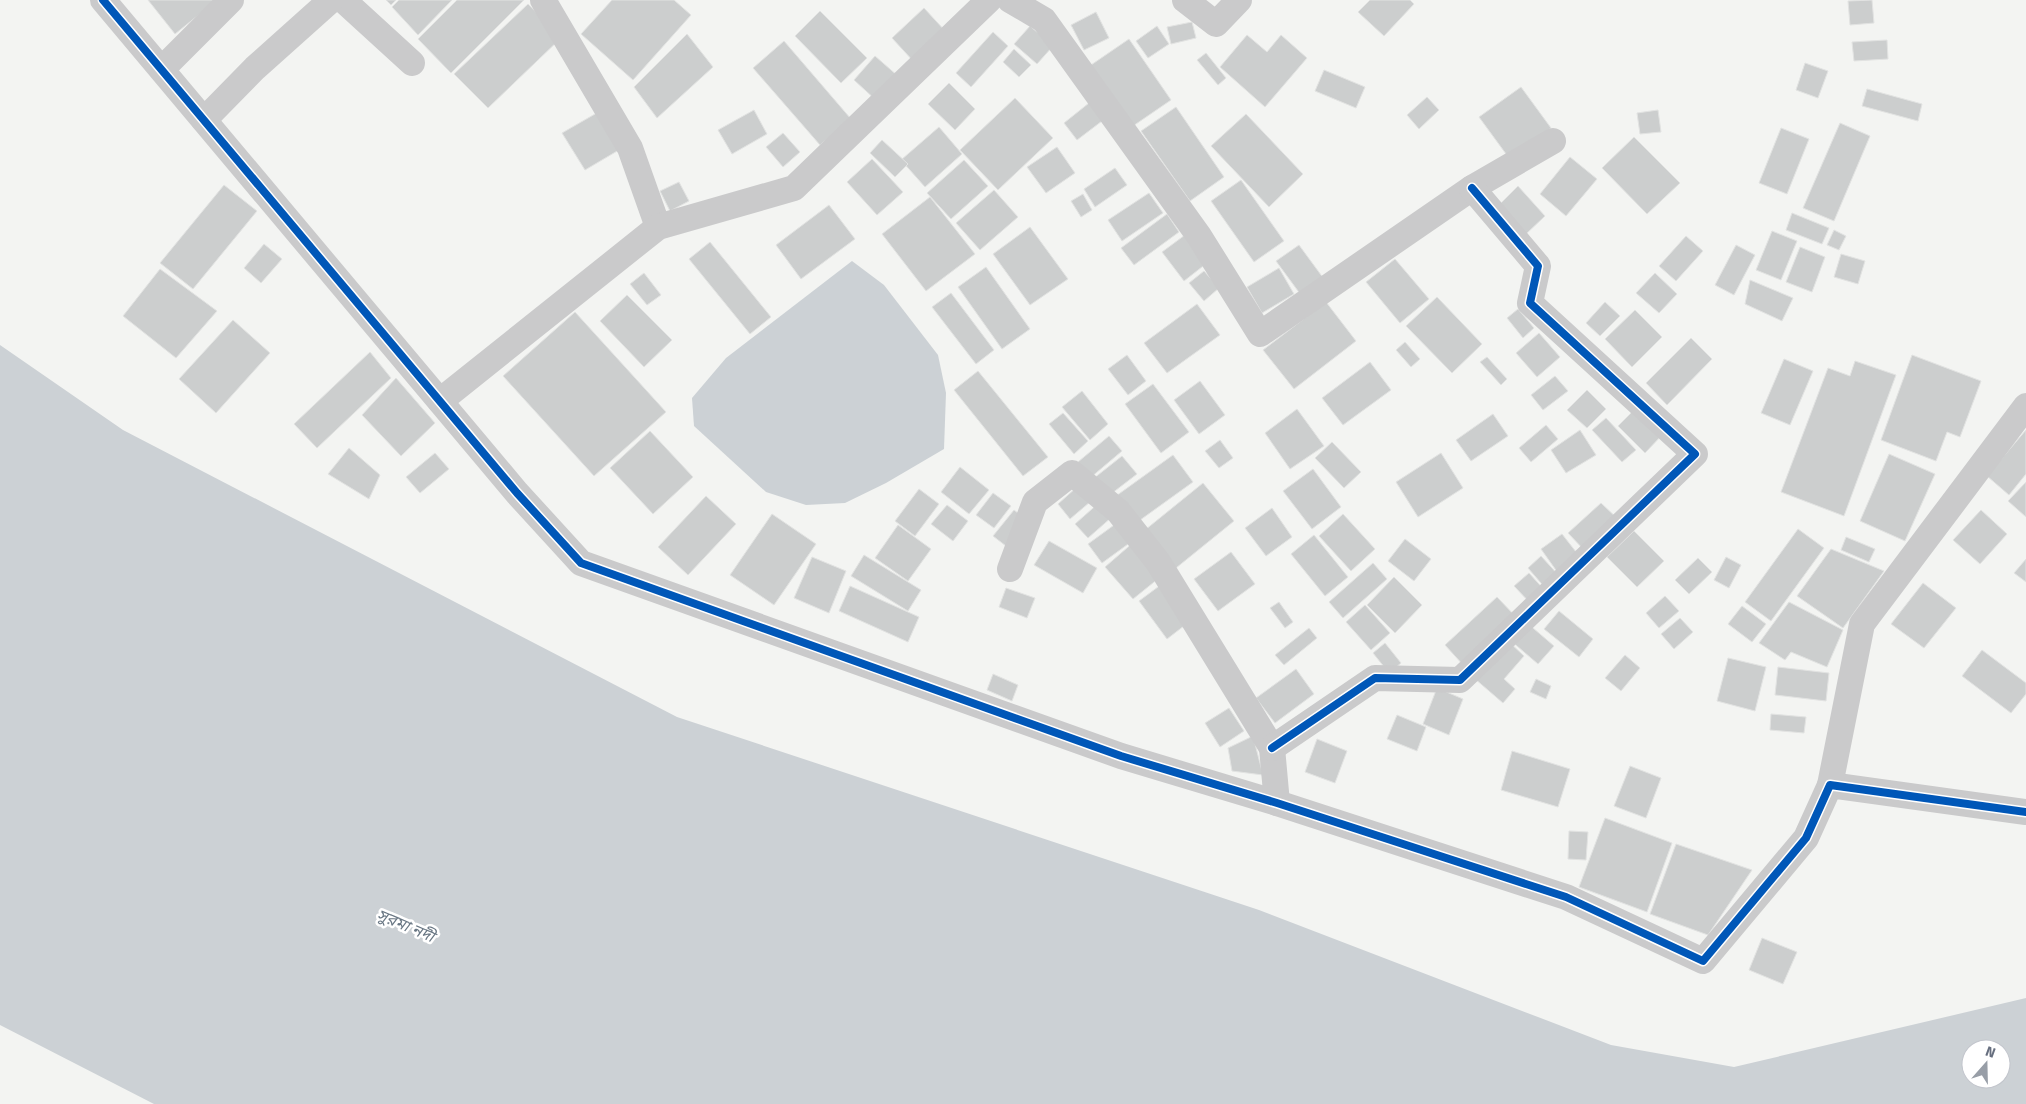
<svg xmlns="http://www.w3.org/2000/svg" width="2026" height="1104" viewBox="0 0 2026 1104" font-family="'Fira Sans','Noto Sans Bengali',sans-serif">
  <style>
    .water { fill: #ccd1d5; fill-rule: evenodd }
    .building { fill: #cccece; stroke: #e2e3e2 }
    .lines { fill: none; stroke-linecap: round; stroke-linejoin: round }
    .minor { stroke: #cacacb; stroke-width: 26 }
    .cycleway-casing { stroke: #fff; stroke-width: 11 }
    .cycleway { stroke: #0057b8; stroke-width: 8 }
    .labels { text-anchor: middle; stroke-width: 5; stroke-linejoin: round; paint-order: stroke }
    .water-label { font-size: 16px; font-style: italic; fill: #687683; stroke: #fff }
  </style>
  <rect width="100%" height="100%" fill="#f3f4f2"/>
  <!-- water -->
  <g class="water">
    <path d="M852,261L884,285L938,355L946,393L944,449L886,483L845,503L806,505L766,492L694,426L692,398L726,358Z"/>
    <path d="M0,345L123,430L677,717L1259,910L1611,1045L1734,1067L2026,998V1104H154L0,1025ZM1971,1049H2001V1079H1971Z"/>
  </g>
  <!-- building -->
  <g class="building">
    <path d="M148,0H217L175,34Z"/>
    <path d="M386,0H396L391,5Z"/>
    <path d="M399,0H452L418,35L392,7Z"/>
    <path d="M457,0H524L451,73L418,39Z"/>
    <path d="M612,0H674L691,15L633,80L581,34Z"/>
    <path d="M1370,0H1410L1414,4L1384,36L1358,12Z"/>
    <path d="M1872,0L1874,23L1850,25L1848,1Z"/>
    <path d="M528,4L561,38L488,108L454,74Z"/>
    <path d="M924,8L947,33L915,63L892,38Z"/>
    <path d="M820,11L867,58L841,83L795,36Z"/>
    <path d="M1096,12L1109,38L1084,50L1071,25Z"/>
    <path d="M1192,22L1196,38L1171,44L1167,27Z"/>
    <path d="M1030,26L1053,46L1037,64L1014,44Z"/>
    <path d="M1157,26L1169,44L1148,58L1136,41Z"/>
    <path d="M993,32L1008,46L971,87L956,73Z"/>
    <path d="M687,34L713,67L657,118L634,87Z"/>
    <path d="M1247,35L1267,52L1281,35L1307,58L1265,107L1220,67Z"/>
    <path d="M1129,39L1171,100L1133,126L1091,65Z"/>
    <path d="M1887,40L1888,59L1854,61L1852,42Z"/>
    <path d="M784,41L851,119L820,145L753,68Z"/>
    <path d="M1014,49L1031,65L1019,77L1003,62Z"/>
    <path d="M1206,53L1226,78L1218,85L1197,60Z"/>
    <path d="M875,56L899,77L877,101L854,80Z"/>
    <path d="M1805,63L1828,71L1818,98L1796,90Z"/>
    <path d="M1324,70L1365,87L1356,108L1315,91Z"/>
    <path d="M949,83L975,109L955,130L928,104Z"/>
    <path d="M1521,87L1551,128L1509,158L1479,117Z"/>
    <path d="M1867,89L1922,104L1918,121L1862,106Z"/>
    <path d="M1427,97L1439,110L1419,129L1407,115Z"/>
    <path d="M1015,98L1053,138L998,190L960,150Z"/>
    <path d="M1089,103L1102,121L1077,140L1064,123Z"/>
    <path d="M1176,107L1224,177L1190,201L1141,131Z"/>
    <path d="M602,110L624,147L585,170L562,133Z"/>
    <path d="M754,110L767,134L732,154L718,130Z"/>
    <path d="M1658,110L1661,132L1640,134L1637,113Z"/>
    <path d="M1246,114L1303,174L1269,207L1211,146Z"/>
    <path d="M1840,123L1870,136L1834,221L1803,208Z"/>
    <path d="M939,127L962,154L925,187L901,160Z"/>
    <path d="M1781,128L1809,139L1787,194L1759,183Z"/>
    <path d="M783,133L800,152L783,167L766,147Z"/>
    <path d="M1634,137L1680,183L1647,214L1602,168Z"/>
    <path d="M882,140L908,164L895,177L870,153Z"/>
    <path d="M1057,147L1075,173L1046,193L1027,167Z"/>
    <path d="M1570,157L1597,179L1566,216L1540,194Z"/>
    <path d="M872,159L903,192L877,215L847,182Z"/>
    <path d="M964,160L988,186L951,219L927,193Z"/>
    <path d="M1115,168L1127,185L1095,207L1084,189Z"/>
    <path d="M1241,180L1284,241L1254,262L1211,201Z"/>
    <path d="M679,182L689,201L670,211L660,191Z"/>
    <path d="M224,185L257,211L193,289L160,263Z"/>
    <path d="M1518,186L1545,216L1526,234L1499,205Z"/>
    <path d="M994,190L1018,217L980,250L956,223Z"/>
    <path d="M1149,193L1163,213L1122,241L1108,220Z"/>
    <path d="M1083,194L1092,210L1081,217L1071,201Z"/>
    <path d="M930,197L975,254L926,291L882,234Z"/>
    <path d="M829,205L855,239L801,279L776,245Z"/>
    <path d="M1792,213L1829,228L1822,244L1786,230Z"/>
    <path d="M1167,214L1179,232L1134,265L1121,248Z"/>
    <path d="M1030,227L1068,279L1030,305L993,254Z"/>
    <path d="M1834,230L1846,236L1839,250L1827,245Z"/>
    <path d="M1772,231L1797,241L1781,280L1756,270Z"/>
    <path d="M1185,235L1207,263L1184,281L1162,252Z"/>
    <path d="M1686,236L1703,251L1676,281L1659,266Z"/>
    <path d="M710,242L771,317L750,334L689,259Z"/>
    <path d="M264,244L282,259L261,283L244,268Z"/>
    <path d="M1299,245L1324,279L1301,295L1276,261Z"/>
    <path d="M1736,245L1755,255L1734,295L1715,285Z"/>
    <path d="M1800,247L1825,257L1812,292L1786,282Z"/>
    <path d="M1841,254L1865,261L1858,284L1834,277Z"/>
    <path d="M1395,259L1429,299L1400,323L1366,282Z"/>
    <path d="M986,267L1030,329L1002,349L958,287Z"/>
    <path d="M1279,268L1294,294L1262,313L1247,287Z"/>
    <path d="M160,269L217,311L176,358L123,316Z"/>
    <path d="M1204,271L1219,288L1204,301L1189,283Z"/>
    <path d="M644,273L661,295L647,305L630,284Z"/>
    <path d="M1655,273L1677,294L1659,313L1636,293Z"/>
    <path d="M1750,280L1793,298L1782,321L1745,304Z"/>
    <path d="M951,293L994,350L976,364L932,307Z"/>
    <path d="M627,295L672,340L644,367L600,321Z"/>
    <path d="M1437,297L1482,344L1452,373L1406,326Z"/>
    <path d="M1326,302L1356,341L1294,389L1263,350Z"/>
    <path d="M1605,302L1620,316L1600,336L1586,323Z"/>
    <path d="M1197,304L1220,335L1167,373L1144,343Z"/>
    <path d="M1518,309L1534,328L1523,338L1507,318Z"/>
    <path d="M1635,310L1662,337L1632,367L1605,339Z"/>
    <path d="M575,312L666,412L594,476L503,376Z"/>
    <path d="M233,320L270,353L216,413L179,379Z"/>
    <path d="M1539,333L1560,357L1537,377L1516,353Z"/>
    <path d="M1691,338L1712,359L1667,405L1646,383Z"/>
    <path d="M1405,342L1420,359L1411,367L1396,350Z"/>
    <path d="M370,352L391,378L317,448L294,424Z"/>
    <path d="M1127,355L1146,381L1128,395L1108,369Z"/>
    <path d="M1912,355L1981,381L1960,437L1947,432L1936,461L1881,440Z"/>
    <path d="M1487,357L1507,379L1501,385L1480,362Z"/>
    <path d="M1784,359L1813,371L1790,425L1761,413Z"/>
    <path d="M1855,361L1896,375L1844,516L1781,492L1828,368L1850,376Z"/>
    <path d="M1370,362L1391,390L1343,425L1322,398Z"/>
    <path d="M978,371L1048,457L1023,476L954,390Z"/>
    <path d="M1555,376L1568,391L1543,410L1531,395Z"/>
    <path d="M396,378L435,423L401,456L362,415Z"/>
    <path d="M1200,381L1225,415L1199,434L1174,400Z"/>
    <path d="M1153,384L1189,432L1161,453L1125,404Z"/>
    <path d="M1587,390L1606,409L1587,428L1567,410Z"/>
    <path d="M1082,391L1108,424L1090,440L1062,407Z"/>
    <path d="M1636,408L1663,434L1645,453L1618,426Z"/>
    <path d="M1297,409L1324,446L1290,469L1265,433Z"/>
    <path d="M1063,413L1088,441L1074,454L1049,424Z"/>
    <path d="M1493,414L1508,436L1471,461L1456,440Z"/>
    <path d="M1606,418L1636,450L1622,462L1592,430Z"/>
    <path d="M1546,425L1558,439L1531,462L1519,448Z"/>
    <path d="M1580,430L1596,455L1566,473L1551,450Z"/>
    <path d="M2026,430V474L2009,495L1987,476Z"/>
    <path d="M650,431L693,477L653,514L610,468Z"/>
    <path d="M1109,436L1122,451L1090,478L1078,462Z"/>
    <path d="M1220,440L1233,458L1219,468L1205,451Z"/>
    <path d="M1332,442L1361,472L1344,488L1315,458Z"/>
    <path d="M349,448L380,475L369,499L328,474Z"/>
    <path d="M435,453L449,469L420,493L406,477Z"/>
    <path d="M1441,453L1463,488L1418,517L1396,482Z"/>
    <path d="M1889,454L1935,474L1905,541L1860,521Z"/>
    <path d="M1173,455L1193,482L1136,523L1116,496Z"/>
    <path d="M1122,456L1137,474L1107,497L1093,479Z"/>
    <path d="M960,467L989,490L969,514L941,492Z"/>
    <path d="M1313,469L1341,507L1312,529L1283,491Z"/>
    <path d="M2026,482V517L2008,501Z"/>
    <path d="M1203,483L1234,521L1176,568L1145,530Z"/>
    <path d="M1077,487L1090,502L1070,519L1058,504Z"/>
    <path d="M919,489L939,504L915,536L895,521Z"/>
    <path d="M993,493L1011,506L994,528L976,515Z"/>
    <path d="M706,496L736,524L688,575L658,547Z"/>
    <path d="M1101,501L1113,516L1088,538L1075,524Z"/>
    <path d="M1601,503L1619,520L1586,552L1568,533Z"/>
    <path d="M947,505L968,521L953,541L931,524Z"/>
    <path d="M1272,508L1292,537L1266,556L1245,528Z"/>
    <path d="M1014,510L1027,520L1006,546L993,536Z"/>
    <path d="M1981,510L2007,534L1980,564L1953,540Z"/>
    <path d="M772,514L816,544L774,605L730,575Z"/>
    <path d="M1343,514L1375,549L1351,571L1319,536Z"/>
    <path d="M1121,520L1135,539L1102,563L1088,544Z"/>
    <path d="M898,525L931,549L908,581L875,558Z"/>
    <path d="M1798,529L1824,548L1771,621L1745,602Z"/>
    <path d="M1634,531L1664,561L1637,587L1607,557Z"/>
    <path d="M1562,534L1580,557L1558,573L1541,549Z"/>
    <path d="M1314,535L1348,577L1325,596L1291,554Z"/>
    <path d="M1846,537L1875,549L1869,562L1841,550Z"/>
    <path d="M1405,539L1431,559L1414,581L1388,561Z"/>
    <path d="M1049,541L1097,568L1083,593L1034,565Z"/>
    <path d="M1135,541L1164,574L1133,599L1105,567Z"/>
    <path d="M1831,549L1884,571L1843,628L1797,596Z"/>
    <path d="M1231,552L1255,584L1218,611L1194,579Z"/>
    <path d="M864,555L921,590L908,611L851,576Z"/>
    <path d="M1541,556L1561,578L1547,590L1528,568Z"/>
    <path d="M812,557L846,571L829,613L794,598Z"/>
    <path d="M1726,557L1741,565L1729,588L1714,580Z"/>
    <path d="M1698,558L1712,572L1689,594L1675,580Z"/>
    <path d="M2026,559V582L2014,573Z"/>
    <path d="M1373,563L1387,579L1343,618L1329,602Z"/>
    <path d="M1529,573L1547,593L1533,606L1514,586Z"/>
    <path d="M1394,577L1422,605L1395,633L1367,605Z"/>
    <path d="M1923,583L1956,608L1924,648L1891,624Z"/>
    <path d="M1162,584L1189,622L1167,639L1139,601Z"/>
    <path d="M850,586L919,617L908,642L839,611Z"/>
    <path d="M1006,588L1035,598L1027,618L999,607Z"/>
    <path d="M1665,596L1679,611L1659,628L1646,613Z"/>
    <path d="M1497,597L1517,618L1465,667L1445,645Z"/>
    <path d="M1279,602L1293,622L1285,628L1270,608Z"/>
    <path d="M1789,602L1843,630L1827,667L1791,652L1785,660L1759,643Z"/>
    <path d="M1365,605L1390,633L1371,650L1346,622Z"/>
    <path d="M1742,606L1766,624L1752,642L1728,624Z"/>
    <path d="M1559,611L1593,639L1579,657L1544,629Z"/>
    <path d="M1680,618L1693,632L1674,649L1661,634Z"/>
    <path d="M1526,622L1554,646L1538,664L1510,640Z"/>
    <path d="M1309,628L1317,638L1284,665L1275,655Z"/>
    <path d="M1507,640L1524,656L1504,679L1515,689L1503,703L1474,678Z"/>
    <path d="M1385,643L1401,663L1389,673L1373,653Z"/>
    <path d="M1982,650L2026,683V694L2011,713L1962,676Z"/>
    <path d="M1625,655L1640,668L1621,691L1605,678Z"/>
    <path d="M1728,658L1766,667L1755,711L1717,701Z"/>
    <path d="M1778,667L1829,673L1826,701L1775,695Z"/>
    <path d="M1296,669L1314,694L1275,723L1256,698Z"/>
    <path d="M993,674L1018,685L1012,701L987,690Z"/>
    <path d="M1536,679L1551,686L1546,699L1530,692Z"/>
    <path d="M1437,688L1463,699L1449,735L1423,724Z"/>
    <path d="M1229,708L1244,731L1220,747L1205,723Z"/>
    <path d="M1771,714L1806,717L1804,733L1770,730Z"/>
    <path d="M1397,715L1426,727L1417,751L1387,739Z"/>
    <path d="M1253,736L1263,775L1232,771L1228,748Z"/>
    <path d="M1317,739L1347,751L1335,783L1305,772Z"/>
    <path d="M1512,751L1570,769L1558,807L1501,790Z"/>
    <path d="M1630,766L1661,778L1646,818L1614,806Z"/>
    <path d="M1605,818L1672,843L1647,912L1579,887Z"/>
    <path d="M1569,831L1588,832L1586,860L1568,859Z"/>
    <path d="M1676,844L1752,870L1708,935L1650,914Z"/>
    <path d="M1762,938L1797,952L1783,984L1749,970Z"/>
  </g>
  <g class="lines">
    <!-- minor -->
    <g class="minor">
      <path d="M103,0L517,493L581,563L1121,756L1277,803L1566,897L1703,961L1806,838L1830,785L2026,812"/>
      <path d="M343,0L412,63"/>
      <path d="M543,0L630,148L658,227"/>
      <path d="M1010,0L1044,20L1199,236L1260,334L1472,188L1553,141"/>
      <path d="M1185,0L1216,24L1239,0"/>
      <path d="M162,69L231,0"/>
      <path d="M204,120L255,68L331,0"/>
      <path d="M440,401L658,227L794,188L989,0"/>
      <path d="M1010,569L1035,502L1072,473L1118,511L1158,562L1272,748L1277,803"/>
      <path d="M1272,748L1375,678L1460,680L1695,454L1530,303L1538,266L1472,188"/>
      <path d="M1830,785L1862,624L2026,406"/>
    </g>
    <!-- cycleway casing -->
    <g class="cycleway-casing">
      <g id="cycleway">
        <path d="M103,0L517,493L581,563L1121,756L1277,803L1566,897L1703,961L1806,838L1830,785L2026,812"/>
        <path d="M1272,748L1375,678L1460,680L1695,454L1530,303L1538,266L1472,188"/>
      </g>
    </g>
    <!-- cycleway -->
    <use href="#cycleway" class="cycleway"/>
  </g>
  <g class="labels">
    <!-- water labels -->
    <g class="water-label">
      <text transform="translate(406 925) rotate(23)" y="6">সুরমা নদী</text>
    </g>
  </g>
  <!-- north arrow -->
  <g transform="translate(1986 1064) rotate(20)"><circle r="24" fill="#ffffff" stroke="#c2c5cc"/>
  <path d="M0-4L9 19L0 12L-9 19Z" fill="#989ea7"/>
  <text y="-8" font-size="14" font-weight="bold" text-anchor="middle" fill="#676f7f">N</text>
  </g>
</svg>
